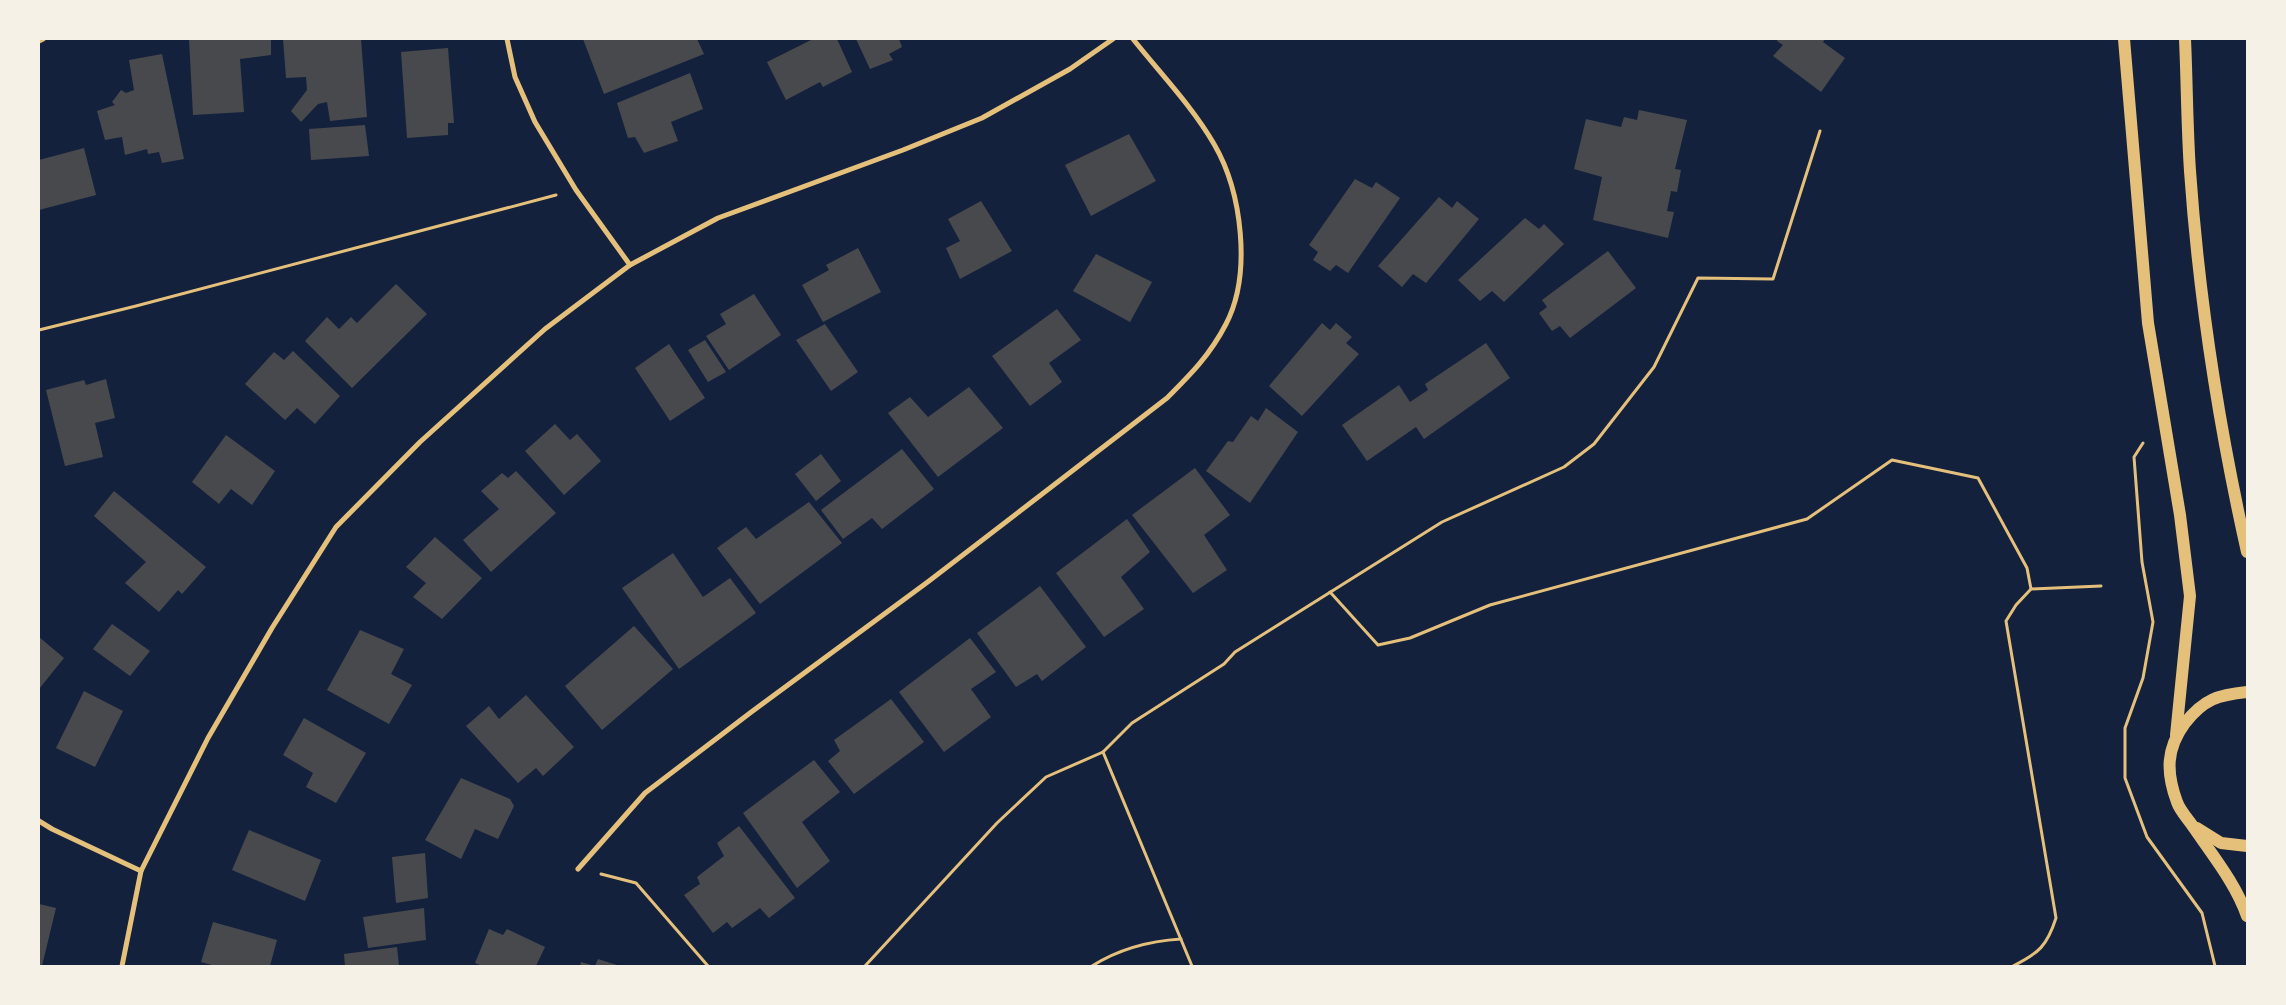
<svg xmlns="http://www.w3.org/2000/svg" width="2286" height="1005" viewBox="0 0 2286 1005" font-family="'Fira Sans Condensed',sans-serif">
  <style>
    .building { fill: #48494c }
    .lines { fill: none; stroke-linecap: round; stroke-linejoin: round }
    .path { stroke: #e5c07b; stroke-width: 3 }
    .minor { stroke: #e5c07b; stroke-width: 5 }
    .primary { stroke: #e5c07b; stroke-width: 12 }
  </style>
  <rect width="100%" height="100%" fill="#14213d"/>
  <!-- building -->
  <g class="building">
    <path d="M189,39H271V55L240,59L244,112L193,115Z"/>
    <path d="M283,39H361L367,117L330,121L327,102L318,104L301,122L291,111L307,90L306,77L286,78Z"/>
    <path d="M583,39H697L704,54L604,94Z"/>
    <path d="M813,39H837L852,72L823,87L820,82L786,100L767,62Z"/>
    <path d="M856,39H899L902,47L889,54L893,60L870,69Z"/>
    <path d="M1778,39H1825L1823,42L1845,58L1821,92L1773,56L1783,45L1777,41Z"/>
    <path d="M448,48L454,123H448V135L407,138L401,52Z"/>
    <path d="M162,54L184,159L162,163L159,152L148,154L147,149L125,155L122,137L105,140L97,111L115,105L112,102L121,90L126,93L134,90L129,60Z"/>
    <path d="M690,73L703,109L671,122L678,141L644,153L635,137L628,138L617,103Z"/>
    <path d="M1639,110L1687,120L1675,169L1681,170L1677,192L1671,191L1667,211L1674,212L1668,238L1593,220L1602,177L1574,169L1586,119L1621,127L1624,117L1637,120Z"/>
    <path d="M365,125L369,156L311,160L309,129Z"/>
    <path d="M1129,134L1156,181L1091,216L1065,165Z"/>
    <path d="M84,148L96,195L39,210V160Z"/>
    <path d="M1355,179L1372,188L1376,182L1400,198L1348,273L1336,265L1330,271L1313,260L1318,252L1309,245Z"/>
    <path d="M1439,197L1452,208L1457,201L1479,219L1426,283L1413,274L1402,287L1378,266Z"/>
    <path d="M981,201L1012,251L960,279L946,248L960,241L948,219Z"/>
    <path d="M1525,218L1539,229L1544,224L1564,244L1504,302L1492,291L1480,301L1458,280Z"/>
    <path d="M858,248L881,292L823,322L802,285L829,270L826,265Z"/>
    <path d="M1608,251L1636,288L1570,338L1560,326L1552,331L1539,313L1547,307L1542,300Z"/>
    <path d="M1096,254L1152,282L1130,322L1073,291Z"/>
    <path d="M396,284L427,314L352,388L305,341L327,317L339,329L351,317L357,323Z"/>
    <path d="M754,294L781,335L729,370L706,336L726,324L720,314Z"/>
    <path d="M1057,309L1081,340L1049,363L1062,382L1030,406L992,356Z"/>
    <path d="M1322,323L1330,330L1336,323L1352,337L1346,343L1359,354L1302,416L1269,386Z"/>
    <path d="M825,324L858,372L831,391L796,340Z"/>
    <path d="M705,340L726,372L708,382L688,350Z"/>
    <path d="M1486,343L1510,378L1424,439L1416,427L1367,461L1342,425L1399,385L1410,402L1428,390L1425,384Z"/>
    <path d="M669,344L705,398L670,421L635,368Z"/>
    <path d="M293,351L340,396L315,424L297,408L285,420L245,384L274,352L284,360Z"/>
    <path d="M106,379L115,418L95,423L103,457L65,466L46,390L84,380L86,385Z"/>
    <path d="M969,387L1003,428L938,477L888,413L910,397L928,417Z"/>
    <path d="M1266,408L1298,432L1250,503L1206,471L1228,441L1233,442L1251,416L1258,421Z"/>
    <path d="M555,424L570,440L577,434L601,461L564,495L525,451Z"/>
    <path d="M226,435L275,471L252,505L231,489L219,504L192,482Z"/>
    <path d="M902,449L934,489L882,529L872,518L843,539L821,510Z"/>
    <path d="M821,454L841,481L816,501L795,474Z"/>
    <path d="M1195,468L1230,515L1204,535L1227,570L1193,593L1132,515Z"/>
    <path d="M516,471L556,513L491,572L463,540L499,509L481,491L502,473L508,478Z"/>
    <path d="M114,491L206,567L182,594L178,590L159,612L125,583L146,562L94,516Z"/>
    <path d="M809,502L842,543L760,604L717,548L746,527L756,539Z"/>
    <path d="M1127,519L1150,552L1121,577L1144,609L1104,637L1056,573Z"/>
    <path d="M435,537L482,578L442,619L413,597L426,583L406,567Z"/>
    <path d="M673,553L703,597L730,578L756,613L679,669L622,588Z"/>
    <path d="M1040,586L1086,647L1042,681L1037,674L1016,687L977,633Z"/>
    <path d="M112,624L150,651L130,676L93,649Z"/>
    <path d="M634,626L673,669L602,730L565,686Z"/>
    <path d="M360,630L404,649L391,674L412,685L389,724L327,690Z"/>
    <path d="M39,637L64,658L39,689Z"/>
    <path d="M970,638L996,672L971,689L991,717L944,752L899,692Z"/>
    <path d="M84,691L123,711L95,767L56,748Z"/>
    <path d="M526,695L574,747L543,776L536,768L518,783L466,726L489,706L499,719Z"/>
    <path d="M891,699L924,742L854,794L828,761L840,751L834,740Z"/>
    <path d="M304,718L366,753L336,803L306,787L313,773L283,755Z"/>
    <path d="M814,760L840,792L802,822L830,861L797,888L743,813Z"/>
    <path d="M461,778L510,799L514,806L498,839L475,829L461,859L425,840Z"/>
    <path d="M739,826L795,898L769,918L760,908L732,928L727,922L713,933L684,895L700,884L697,877L724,856L717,843Z"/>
    <path d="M249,830L321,860L305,901L232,870Z"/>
    <path d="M425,853L428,898L396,903L392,857Z"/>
    <path d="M39,904L56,908L42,966H39Z"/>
    <path d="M424,908L426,940L368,948L363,917Z"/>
    <path d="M213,922L277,940L270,966H215L201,962Z"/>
    <path d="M489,929L503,935L507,929L545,947L536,966H482L475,963Z"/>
    <path d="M397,947L399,966H345L344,954Z"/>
    <path d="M598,959L620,966H595Z"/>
    <path d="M581,962L595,966H580Z"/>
  </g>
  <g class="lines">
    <!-- path -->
    <g class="path">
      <path d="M39,330L136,306L556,195"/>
      <path d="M2143,443L2134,457L2142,562L2153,622L2143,678L2125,728V778L2147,837L2202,913L2215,966"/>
      <path d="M1330,592L1378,645L1410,638L1490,605L1807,519L1892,460L1978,478L2027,568L2031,589"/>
      <path d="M1103,752L1192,966"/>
      <path d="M601,874L636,883L708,966"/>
      <path d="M865,966L997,823L1046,777L1103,752L1132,723L1224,664L1235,652L1442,522L1564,467L1594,444L1654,367L1698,278L1773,279L1820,131"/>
      <path d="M1092,966C1119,949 1149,941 1181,939"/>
      <path d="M2013,966C2039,953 2047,946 2056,918L2006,621L2016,605L2031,589L2101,586"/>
    </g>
    <!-- minor -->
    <g class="minor">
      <path d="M507,39L515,77L535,122L576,190L630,265"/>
      <path d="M39,41L43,39"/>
      <path d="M39,821L52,829L141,871"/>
      <path d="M578,869L645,793L750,713L929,581L1167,398C1191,374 1210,355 1226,324C1252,274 1242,192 1214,144C1192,106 1160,73 1133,39"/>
      <path d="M122,966L141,871L208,738L272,628L336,527L420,442L545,329L630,265L718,218L903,150L982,118L1070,69L1113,39"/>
    </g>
    <!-- primary -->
    <g class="primary">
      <path d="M2124,39L2148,323L2180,515L2190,596L2176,735"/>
      <path d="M2185,39C2187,83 2187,127 2190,171C2199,299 2219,427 2247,552"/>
      <path d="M2247,692C2218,695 2204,699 2185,723C2166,749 2166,772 2177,802C2180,811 2189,820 2194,828C2213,856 2236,884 2247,916"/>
      <path d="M2197,828L2221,843L2247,846"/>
    </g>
  </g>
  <!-- border -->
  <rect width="2286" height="1005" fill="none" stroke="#f6f1e7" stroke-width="80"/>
</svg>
